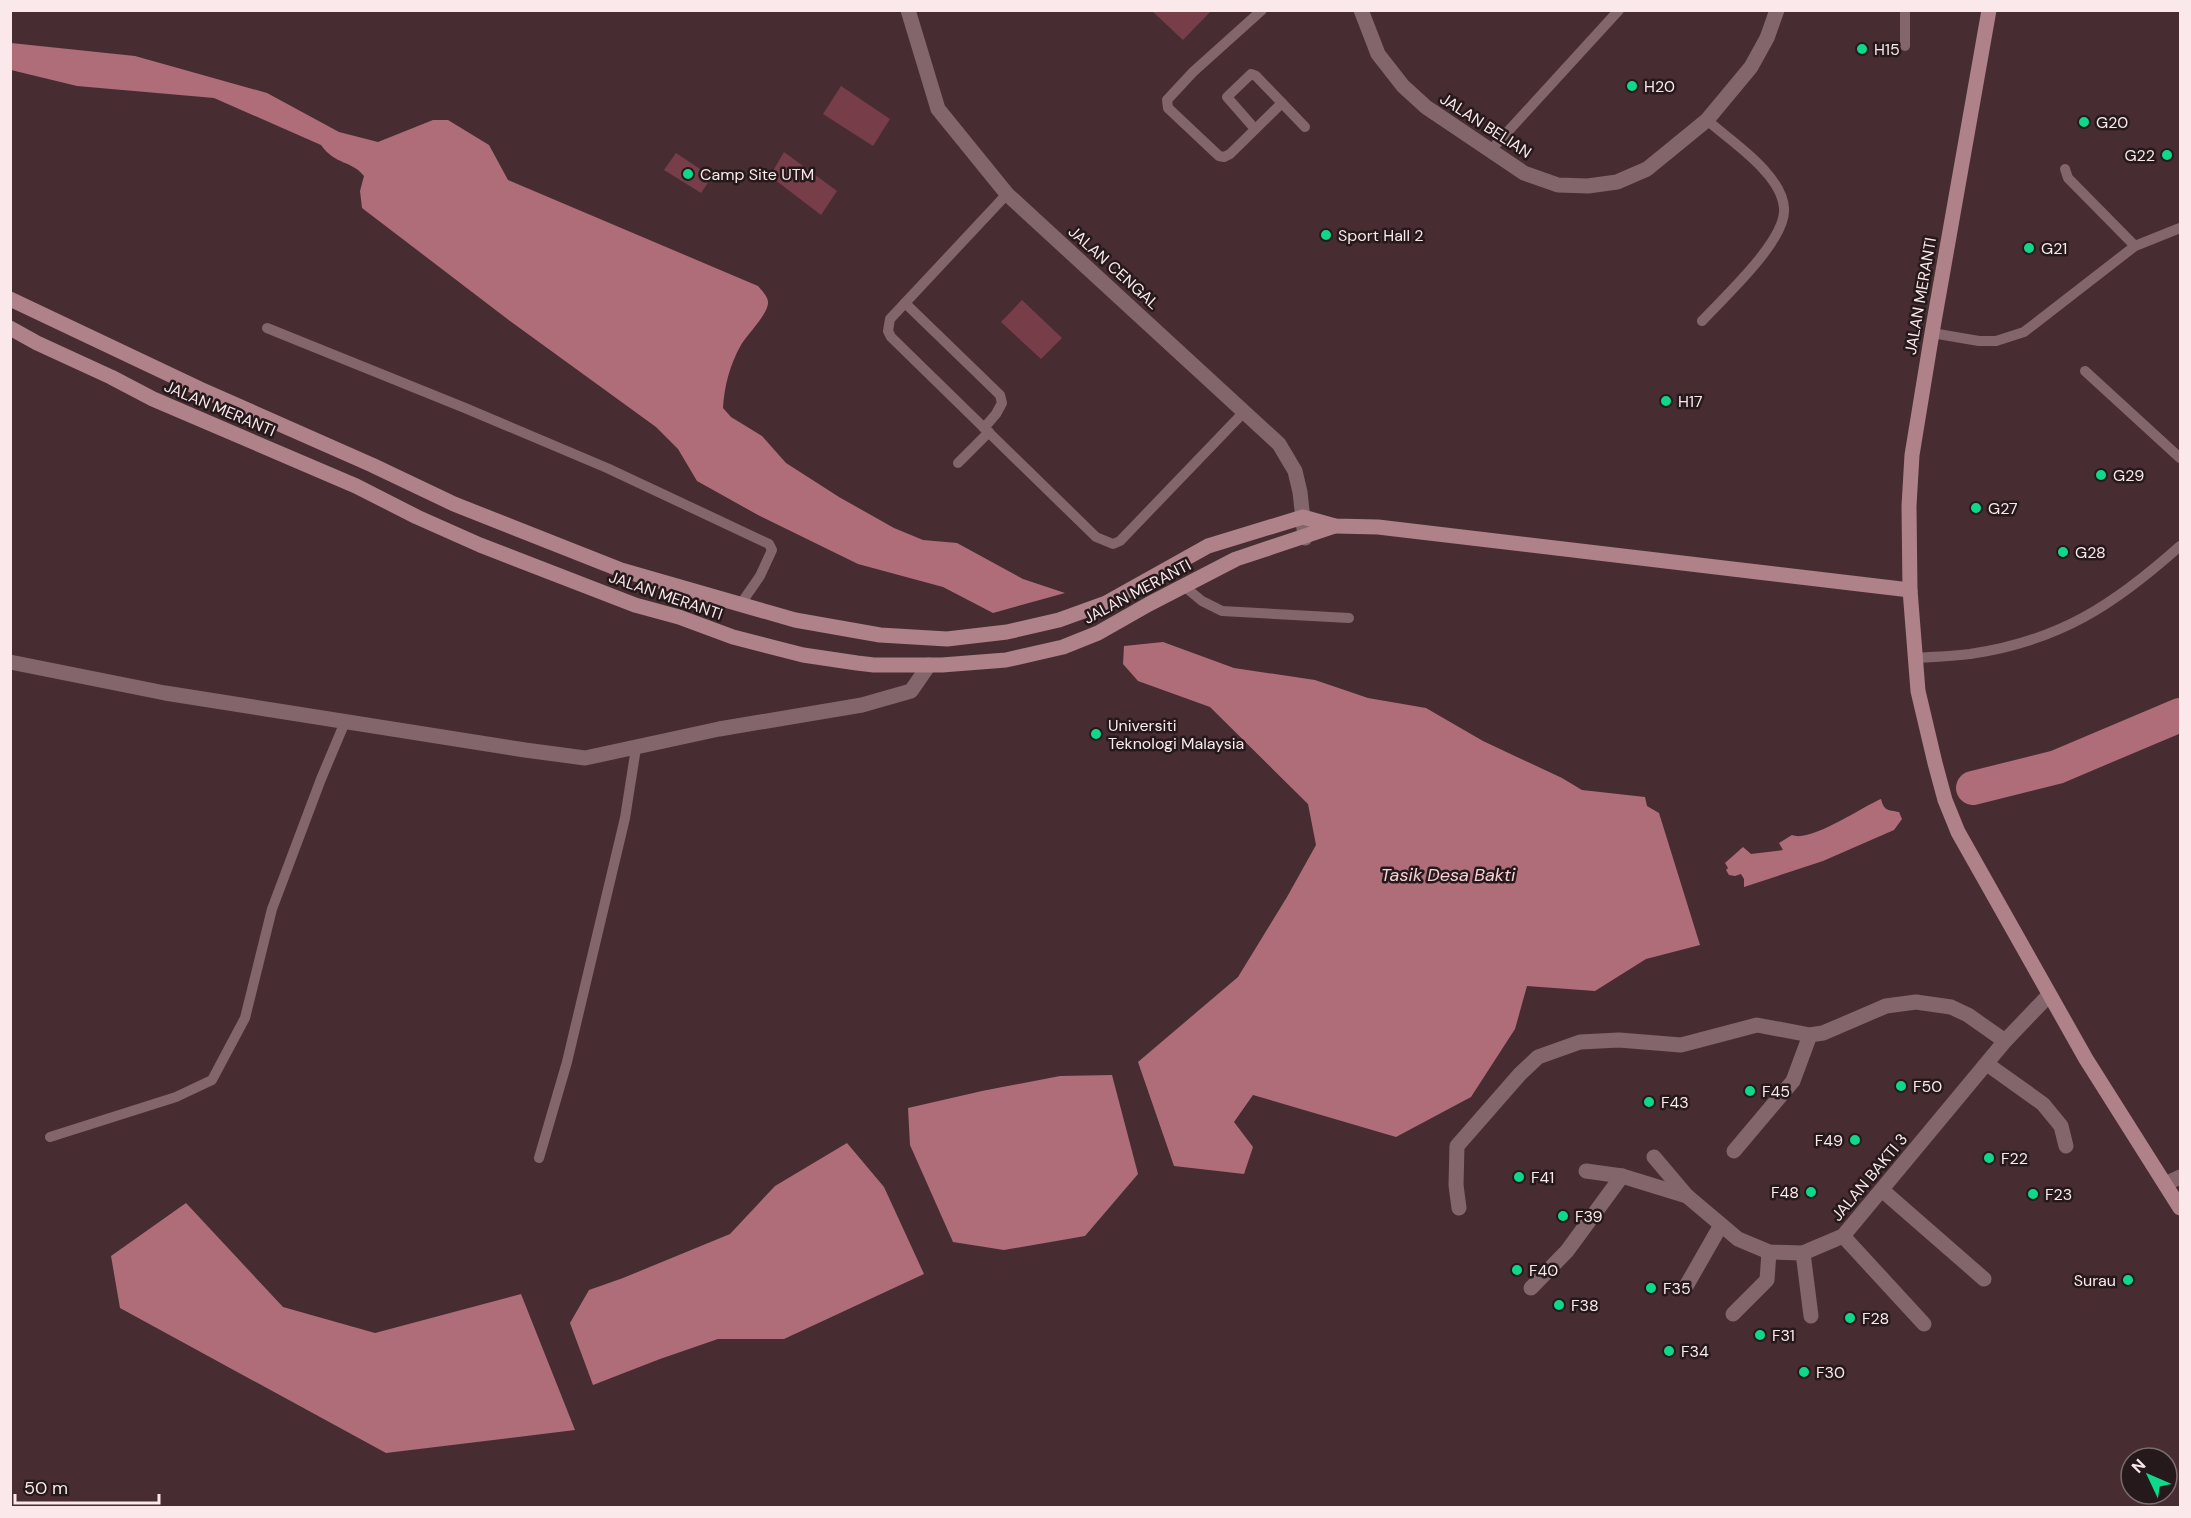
<svg xmlns="http://www.w3.org/2000/svg" width="2191" height="1518" viewBox="0 0 2191 1518" font-family="'DM Sans',sans-serif">
  <style>
    .green { fill: #773d49 }
    .water { fill: #ae6d79 }
    .lines { fill: none; stroke-linecap: round; stroke-linejoin: round }
    .river { stroke: #ae6d79; stroke-width: 34 }
    .lane { stroke: #83666b; stroke-width: 10 }
    .street { stroke: #83666b; stroke-width: 15 }
    .secondary { stroke: #af8188; stroke-width: 15 }
    .poi-dot { fill: #0ed98a; stroke: #25191b; stroke-width: 2 }
    .labels { text-anchor: middle; stroke-width: 5; stroke-linejoin: round; paint-order: stroke }
    .poi-label { font-size: 16px; fill: #fae8eb; stroke: #25191b; text-anchor: start }
    .street-label { font-size: 16px; fill: #fae8eb; stroke: #25191b }
    .water-label { font-size: 18px; font-style: italic; fill: #f9d1d6; stroke: #25191b }
  </style>
  <rect width="100%" height="100%" fill="#472d31"/>
  <!-- green -->
  <g class="green">
    <path d="M1152,11H1211L1183,40Z"/>
    <path d="M841,86L890,119L873,146L823,114Z"/>
    <path d="M784,152L837,191L821,215L770,176Z"/>
    <path d="M676,153L712,177L701,193L664,170Z"/>
    <path d="M1022,300L1062,338L1041,359L1001,322Z"/>
  </g>
  <!-- water -->
  <g class="water">
    <path d="M11,43L135,56L267,93L339,132L378,142L433,120H448L489,145L508,180L758,286C761,290 768,296 768,302C769,313 747,335 741,345C730,364 724,387 723,408L731,417L762,436L786,463L839,497L894,528L923,540L957,543L1023,579L1065,593L993,613L943,587L858,564L758,515L697,481L678,449L656,427L510,321L362,208L360,191L364,176C353,161 335,165 321,145L214,98L77,86L11,70Z"/>
    <path d="M1163,642L1234,668L1315,680L1368,698L1426,708L1483,741L1562,778L1582,790L1645,797L1647,806L1659,813L1700,945L1646,959L1595,991L1527,986L1515,1029L1471,1097L1396,1137L1253,1095L1234,1122L1253,1147L1244,1174L1174,1166L1138,1062L1238,977L1287,897L1316,845L1308,804L1210,707L1138,681L1123,664L1124,646Z"/>
    <path d="M1881,799C1884,811 1888,810 1899,812L1902,819L1894,830L1823,861L1744,887V879L1741,874L1735,876L1729,875L1726,870L1728,868L1725,863L1743,847L1751,854L1783,850L1779,843L1792,835C1810,843 1862,807 1881,799Z"/>
    <path d="M1112,1075L1138,1174L1085,1236L1004,1250L953,1242L910,1145L908,1108L982,1091L1060,1076Z"/>
    <path d="M847,1143L884,1187L924,1274L784,1339H718L660,1359L593,1385L570,1323L589,1290L623,1278L730,1234L775,1186Z"/>
    <path d="M186,1203L283,1307L375,1333L521,1294L575,1430L386,1453L120,1308L111,1256Z"/>
  </g>
  <g class="lines">
    <!-- river -->
    <path class="river" d="M1973,788L2057,767L2180,715"/>
    <!-- lane -->
    <g class="lane">
      <path d="M1262,10L1193,72L1167,100L1168,108L1219,156L1224,157L1230,154L1282,103"/>
      <path d="M1905,46V10"/>
      <path d="M1255,129L1227,97L1251,74L1256,76L1305,127"/>
      <path d="M1490,151L1619,10"/>
      <path d="M2065,169L2068,178L2135,246"/>
      <path d="M1007,194L890,319L888,331L891,337L1096,537L1113,544L1120,541L1244,412"/>
      <path d="M905,303L1000,395L1002,403L996,414L984,428"/>
      <path d="M1702,321C1724,297 1787,240 1784,208C1783,195 1774,181 1765,171C1750,153 1725,136 1707,120"/>
      <path d="M267,328L465,408L607,468L769,544L772,550L760,576L740,605"/>
      <path d="M1932,333L1979,341H1996L2024,332L2135,246L2180,228"/>
      <path d="M2085,371L2180,458"/>
      <path d="M958,463L989,432"/>
      <path d="M1185,587L1202,601L1222,611L1349,618"/>
      <path d="M1915,658C1933,657 1952,656 1970,654C2060,641 2115,604 2180,546"/>
      <path d="M50,1137L176,1097L212,1080L245,1018L272,909L321,779L345,722"/>
      <path d="M539,1158L567,1062L625,818L636,748"/>
    </g>
    <!-- street -->
    <g class="street">
      <path d="M908,10L938,109L1007,194L1279,444L1295,471L1300,492L1305,538"/>
      <path d="M1361,10L1378,54L1403,86L1426,107L1524,173L1558,185L1588,186L1617,182L1647,169L1707,120L1751,67L1767,38L1777,10"/>
      <path d="M10,662L165,693L525,750L585,758L719,729L862,705L911,691L929,665"/>
      <path d="M1987,1064L2043,1104L2061,1126L2066,1146"/>
      <path d="M1734,1151L1793,1081L1810,1035"/>
      <path d="M1654,1157L1687,1196L1738,1239L1769,1252L1803,1253L1843,1236L2005,1041L2049,995"/>
      <path d="M1586,1171L1622,1176L1687,1196"/>
      <path d="M2165,1184L2180,1177"/>
      <path d="M1882,1190L1984,1279"/>
      <path d="M1459,1208L1456,1185L1457,1146L1520,1074L1538,1057L1580,1042L1619,1040L1681,1045L1757,1025L1810,1035L1823,1033L1886,1006L1916,1002L1951,1007L1968,1015L2005,1041"/>
      <path d="M1843,1236L1924,1324"/>
      <path d="M1803,1253L1811,1316"/>
      <path d="M1531,1288L1567,1251L1622,1176"/>
      <path d="M1685,1288L1721,1225"/>
      <path d="M1733,1314L1767,1280L1769,1252"/>
    </g>
    <!-- secondary -->
    <g class="secondary">
      <path d="M1989,10L1932,333L1912,455L1909,506L1910,590L1918,691L1935,763L1945,800L1958,832L2086,1059L2180,1208"/>
      <path d="M10,299L200,389L372,465L454,504L621,570L795,620L880,635L947,639L1007,632L1059,620L1106,603L1208,546L1303,517L1335,526L1378,527L1910,590"/>
      <path d="M10,328L37,343L111,377L153,399L356,486L417,517L480,545L635,605L679,617L733,637L803,655L857,663L874,665H942L1006,660L1063,647L1098,633L1149,604L1236,559L1335,526"/>
    </g>
  </g>
  <!-- markers -->
  <g class="poi-dot">
    <circle cx="1862" cy="49" r="6"/>
    <circle cx="1632" cy="86" r="6"/>
    <circle cx="2084" cy="122" r="6"/>
    <circle cx="2167" cy="155" r="6"/>
    <circle cx="688" cy="174" r="6"/>
    <circle cx="1326" cy="235" r="6"/>
    <circle cx="2029" cy="248" r="6"/>
    <circle cx="1666" cy="401" r="6"/>
    <circle cx="2101" cy="475" r="6"/>
    <circle cx="1976" cy="508" r="6"/>
    <circle cx="2063" cy="552" r="6"/>
    <circle cx="1096" cy="734" r="6"/>
    <circle cx="1901" cy="1086" r="6"/>
    <circle cx="1750" cy="1091" r="6"/>
    <circle cx="1649" cy="1102" r="6"/>
    <circle cx="1855" cy="1140" r="6"/>
    <circle cx="1989" cy="1158" r="6"/>
    <circle cx="1519" cy="1177" r="6"/>
    <circle cx="1811" cy="1192" r="6"/>
    <circle cx="2033" cy="1194" r="6"/>
    <circle cx="1563" cy="1216" r="6"/>
    <circle cx="1517" cy="1270" r="6"/>
    <circle cx="2128" cy="1280" r="6"/>
    <circle cx="1651" cy="1288" r="6"/>
    <circle cx="1559" cy="1305" r="6"/>
    <circle cx="1850" cy="1318" r="6"/>
    <circle cx="1760" cy="1335" r="6"/>
    <circle cx="1669" cy="1351" r="6"/>
    <circle cx="1804" cy="1372" r="6"/>
  </g>
  <g class="labels">
    <!-- poi labels -->
    <g class="poi-label">
      <text x="1874" y="55">H15</text>
      <text x="1644" y="92">H20</text>
      <text x="2096" y="128">G20</text>
      <text x="2155" y="161" text-anchor="end">G22</text>
      <text x="700" y="180">Camp Site UTM</text>
      <text x="1338" y="241">Sport Hall 2</text>
      <text x="2041" y="254">G21</text>
      <text x="1678" y="407">H17</text>
      <text x="2113" y="481">G29</text>
      <text x="1988" y="514">G27</text>
      <text x="2075" y="558">G28</text>
      <text x="1108" y="731">Universiti<tspan x="1108" dy="18">Teknologi Malaysia</tspan></text>
      <text x="1913" y="1092">F50</text>
      <text x="1762" y="1097">F45</text>
      <text x="1661" y="1108">F43</text>
      <text x="1843" y="1146" text-anchor="end">F49</text>
      <text x="2001" y="1164">F22</text>
      <text x="1531" y="1183">F41</text>
      <text x="1799" y="1198" text-anchor="end">F48</text>
      <text x="2045" y="1200">F23</text>
      <text x="1575" y="1222">F39</text>
      <text x="1529" y="1276">F40</text>
      <text x="2116" y="1286" text-anchor="end">Surau</text>
      <text x="1663" y="1294">F35</text>
      <text x="1571" y="1311">F38</text>
      <text x="1862" y="1324">F28</text>
      <text x="1772" y="1341">F31</text>
      <text x="1681" y="1357">F34</text>
      <text x="1816" y="1378">F30</text>
    </g>
    <!-- street labels -->
    <g class="street-label">
      <text transform="translate(1486 125) rotate(33)" y="6">JALAN BELIAN</text>
      <text transform="translate(1114 267) rotate(42)" y="6">JALAN CENGAL</text>
      <text transform="translate(1920 296) rotate(-80)" y="6">JALAN MERANTI</text>
      <text transform="translate(220 408) rotate(23)" y="6">JALAN MERANTI</text>
      <text transform="translate(1137 591) rotate(-28)" y="6">JALAN MERANTI</text>
      <text transform="translate(666 595) rotate(19)" y="6">JALAN MERANTI</text>
      <text transform="translate(1869 1177) rotate(-50)" y="6">JALAN BAKTI 3</text>
    </g>
    <!-- water labels -->
    <g class="water-label">
      <text x="1448" y="881">Tasik Desa Bakti</text>
    </g>
  </g>
  <!-- border -->
  <rect width="2191" height="1518" fill="none" stroke="#fae8eb" stroke-width="24"/>
  <!-- north arrow -->
  <g transform="translate(2149 1476) rotate(314)"><circle r="28" fill="#25191b" stroke="#7a6c6e" stroke-width="1.5"/>
  <path d="M0-4.5L10 22L0 15L-10 22Z" fill="#0ed98a"/>
  <text y="-9" font-size="16" font-weight="bold" text-anchor="middle" fill="#fae8eb">N</text>
  </g>
  <!-- scale -->
  <path d="M15 1494v9h144v-9" fill="none" stroke="#fae8eb" stroke-width="3"/>
  <text x="24" y="1494" font-size="18" fill="#fae8eb" stroke="#25191b" stroke-width="4.5" paint-order="stroke">50 m</text>
</svg>
